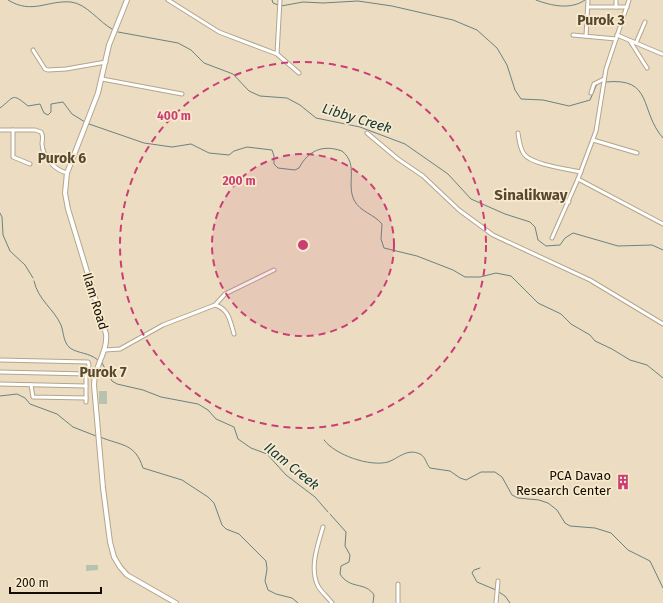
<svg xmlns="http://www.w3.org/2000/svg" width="663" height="603" viewBox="0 0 663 603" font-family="'Fira Sans',sans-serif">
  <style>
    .garden { fill: #b8c2b1 }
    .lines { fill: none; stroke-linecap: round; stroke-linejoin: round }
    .stream { stroke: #6a8381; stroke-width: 1 }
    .street-casing { stroke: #b4a58b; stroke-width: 5 }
    .secondary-casing { stroke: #b4a58b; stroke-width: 6 }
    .street { stroke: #fff; stroke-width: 3 }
    .secondary { stroke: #fff; stroke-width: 4 }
    .ring { fill: none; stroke: #c93e73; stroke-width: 2; stroke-dasharray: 7 5 }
    .labels { text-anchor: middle; stroke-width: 3.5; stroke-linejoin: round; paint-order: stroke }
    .street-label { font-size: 13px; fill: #120d04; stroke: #f9eace }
    .poi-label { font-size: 13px; fill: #120d04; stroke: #f9eace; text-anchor: end }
    .neighbourhood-label { font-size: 14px; font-weight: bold; fill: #554830; stroke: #f9eace }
    .water-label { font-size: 14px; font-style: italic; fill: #103739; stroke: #f9eace }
    .quarter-label { font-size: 15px; font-weight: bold; fill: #554830; stroke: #f9eace }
    .centre { fill: #c93e73; stroke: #f9eace; stroke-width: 2 }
    .ring-label { font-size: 12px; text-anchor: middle; font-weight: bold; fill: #c93e73; stroke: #f9eace; stroke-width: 3.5; stroke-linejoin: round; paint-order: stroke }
  </style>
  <rect width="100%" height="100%" fill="#ecdcc1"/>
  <!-- garden -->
  <g class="garden">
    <rect x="99" y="391" width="8" height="13"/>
    <path d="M86,565H98V570L86,571Z"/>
  </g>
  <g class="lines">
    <!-- stream -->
    <g class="stream">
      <path d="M8,0C32,15 47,0 71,2C87,4 99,22 112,29"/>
      <path d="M272,0L273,3L278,5"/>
      <path d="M536,0C552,6 571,10 585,0"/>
      <path d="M281,6L303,2L323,3L358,1L392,6L453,20L477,30L497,48L507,65L515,90L521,99L543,100L569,106L590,100L597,84"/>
      <path d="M118,32L178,43L191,50L204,63L233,74L249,91L260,96L287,98L300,105L316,118L360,127L405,144L448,174L471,199L505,214L530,222L535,227L538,240L546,246L560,245L565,238L573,233L618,246L652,245L663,250"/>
      <path d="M606,82C654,77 639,111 663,138"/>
      <path d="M0,108C15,97 11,92 28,106L40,104L44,113L48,115L51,112V104L63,102L72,114L85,122"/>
      <path d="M89,124L144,143L172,147L191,144L209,153L229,155L234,151L247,147L272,150L274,156V164L278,168L295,170L299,168C308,151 322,144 342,151C359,165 346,183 354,200C360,212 374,214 382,224L381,239L384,248L417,256L453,270L465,277H480L496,273L511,276L538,303L561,314L571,324L590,335L595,341L612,349L630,360L647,365L663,378"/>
      <path d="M0,213L2,217L3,235L10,251L25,265L33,278"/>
      <path d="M34,281C38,300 54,309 61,325C64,333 63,342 70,348C79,354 88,352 98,360"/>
      <path d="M102,363L112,381L117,384L143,390L161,397L198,404L208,410L216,419L234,427L238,439L251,448L267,454L286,475L315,497L328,512"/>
      <path d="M0,396L17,394L25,398L30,404L57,414L73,427L96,436"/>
      <path d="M100,437C122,446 135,443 143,468L182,480L208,497L214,503L222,525L226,529L239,534L266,561L267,569L265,581L268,590L276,594L292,598L298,603"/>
      <path d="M324,440C335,455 370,467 388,462C399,458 407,448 420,454C426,457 426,464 430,468L450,471L460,478L466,480L481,472H495L502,477L512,495L518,498L539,500L548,503L557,510L565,523L570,526L595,528L611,533L628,550L650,561L663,588"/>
      <path d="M330,514L346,532L345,546L350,555L349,562L341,566L340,574C350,590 365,581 374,595L373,603"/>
      <path d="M480,568L474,570L472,573L477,582L496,590"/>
      <path d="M499,592L505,596L510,603"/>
    </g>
    <!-- street casing -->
    <g class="street-casing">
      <g id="street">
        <path d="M168,0L219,32L277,54L299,73"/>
        <path d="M616,0V7"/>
        <path d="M588,7H627"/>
        <path d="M573,35L616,39"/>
        <path d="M617,35L662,54"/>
        <path d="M586,36L588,0"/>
        <path d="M630,41L647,68"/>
        <path d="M636,43L645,22"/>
        <path d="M33,50L45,69L48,70L66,69L106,62"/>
        <path d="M277,54L280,0"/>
        <path d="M102,79L182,94"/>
        <path d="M591,93L594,84L604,79"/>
        <path d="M0,130H35L41,132C44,136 42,140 42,144C43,158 55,170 67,173"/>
        <path d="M13,130V157L30,164"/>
        <path d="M367,133L398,159L423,176L459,210L493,235L590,280L663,324"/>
        <path d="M518,133C519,140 520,149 524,154C532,165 568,169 581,172"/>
        <path d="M593,140L637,153"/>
        <path d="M578,179L663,224"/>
        <path d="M548,197L569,202"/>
        <path d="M552,238L578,179L596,131L606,69L629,0"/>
        <path d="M215,305L225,294L274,270"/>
        <path d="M105,350L120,349L163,325L215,305C229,309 230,321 234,334"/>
        <path d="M0,360L88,362L89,365L86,377V402"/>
        <path d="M0,372L87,374"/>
        <path d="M0,384L86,386"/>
        <path d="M31,385L33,397L86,398"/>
        <path d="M323,527C318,544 309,568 318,586C321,592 328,597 332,603"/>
        <path d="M398,584V603"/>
        <path d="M496,603L498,581"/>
      </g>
    </g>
    <!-- secondary casing -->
    <g class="secondary-casing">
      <path id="secondary" d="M127,0L109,45L98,93L67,173L65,193L68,209L106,334C108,352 94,366 94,385L103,488L110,542L114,557L120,567L127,575L176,603"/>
    </g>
    <!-- street -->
    <use href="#street" class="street"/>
    <!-- secondary -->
    <use href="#secondary" class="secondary"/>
  </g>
  <!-- distance rings -->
  <circle cx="303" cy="245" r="91" fill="#c93e73" fill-opacity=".12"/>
  <g class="ring">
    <circle cx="303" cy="245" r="91"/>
    <circle cx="303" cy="245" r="183"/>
  </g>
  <!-- icons -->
  <defs>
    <g id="building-bare" transform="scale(1.2)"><path d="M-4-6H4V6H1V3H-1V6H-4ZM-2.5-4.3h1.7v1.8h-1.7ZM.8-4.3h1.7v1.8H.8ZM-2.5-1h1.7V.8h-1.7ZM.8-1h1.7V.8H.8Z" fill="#c93e73" stroke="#f9eace" stroke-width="2.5" paint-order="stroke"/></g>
  </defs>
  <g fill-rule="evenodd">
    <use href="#building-bare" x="623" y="482"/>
  </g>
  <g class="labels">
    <!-- street labels -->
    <g class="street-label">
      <text transform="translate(96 301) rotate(73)" y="5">Ilam Road</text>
    </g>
    <!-- poi labels -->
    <g class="poi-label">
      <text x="611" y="480">PCA Davao<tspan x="611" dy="15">Research Center</tspan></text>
    </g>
    <!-- neighbourhood labels -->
    <g class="neighbourhood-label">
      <text x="601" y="25">Purok 3</text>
      <text x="62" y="163">Purok 6</text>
      <text x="103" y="377">Purok 7</text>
    </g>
    <!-- water labels -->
    <g class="water-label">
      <text transform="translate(357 118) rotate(17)" y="5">Libby Creek</text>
      <text transform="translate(292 466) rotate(39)" y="5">Ilam Creek</text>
    </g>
    <!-- quarter labels -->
    <g class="quarter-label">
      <text x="531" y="200">Sinalikway</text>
    </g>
  </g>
  <circle cx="303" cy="245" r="6" class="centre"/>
  <g class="ring-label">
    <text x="174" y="120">400 m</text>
    <text x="239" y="185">200 m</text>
  </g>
  <!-- scale -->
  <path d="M10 587v6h91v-6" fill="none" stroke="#120d04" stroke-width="2"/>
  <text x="16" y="587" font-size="12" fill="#120d04" stroke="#f9eace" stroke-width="3" paint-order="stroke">200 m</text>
</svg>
